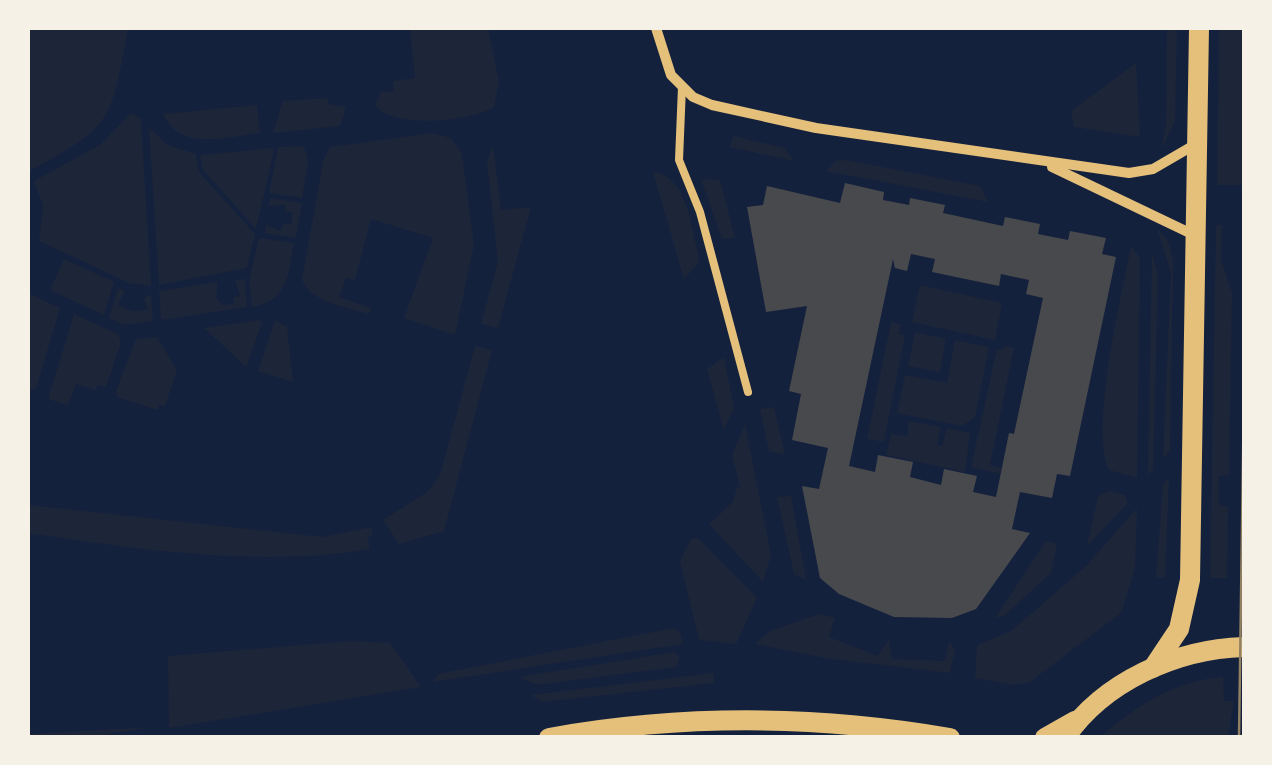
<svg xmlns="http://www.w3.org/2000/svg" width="1272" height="765" viewBox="0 0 1272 765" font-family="Helvetica,sans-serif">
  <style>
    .green { fill: #1d2539 }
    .building { fill: #48494c; fill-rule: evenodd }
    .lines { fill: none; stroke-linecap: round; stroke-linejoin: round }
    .service { stroke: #e5c07b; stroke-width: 8 }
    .minor { stroke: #e5c07b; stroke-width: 10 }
    .secondary { stroke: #e5c07b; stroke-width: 20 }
    .tram { stroke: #918062; stroke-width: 2.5 }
  </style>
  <rect width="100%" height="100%" fill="#14213d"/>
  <!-- green -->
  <g class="green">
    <path d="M28,28L128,29C110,125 113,125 28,172Z"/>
    <path d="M410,28H488L499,81L494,107C471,122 392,129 375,105L381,92L394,91L393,81L415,78Z"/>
    <path d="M1167,28H1177L1175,121L1161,151L1166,125Z"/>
    <path d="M1219,28H1244L1242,185H1217Z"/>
    <path d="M1136,63L1140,137L1074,127L1071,111Z"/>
    <path d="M328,98L329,104L346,107L340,126L273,133L283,101Z"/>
    <path d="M257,105L260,133C226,137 180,152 163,114Z"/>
    <path d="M131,113L141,119L151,286L129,283L39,241L43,205L34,181L100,145Z"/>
    <path d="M149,128L168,145L196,154L199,172L255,234L247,268L159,285Z"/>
    <path d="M432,133L451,138L462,154L474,245L455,335L404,318L433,238L371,219L355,280L346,278L339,297L371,308L369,314C347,307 311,303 302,280L323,161L330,147Z"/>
    <path d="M733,136L785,148L794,161L730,147Z"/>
    <path d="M493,145L501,210L531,207L498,328L481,324L498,262L487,162Z"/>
    <path d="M304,146L308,161L302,198L269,193L278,147Z"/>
    <path d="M273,148V155L256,229L203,170L200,155Z"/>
    <path d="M846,160L980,186L988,202L826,171L836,161Z"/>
    <path d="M653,172C687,176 691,226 698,252L699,262L684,279Z"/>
    <path d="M701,179L720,180L735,238L722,239Z"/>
    <path d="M270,198L302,203L296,238L265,233L266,225L281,231L283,224H291L293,213L285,211V205L269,206Z"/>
    <path d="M1216,225H1222L1221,260L1232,293L1229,475L1219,476V505L1228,507L1227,578H1210Z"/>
    <path d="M1157,228L1168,241L1173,259L1170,451L1163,458L1171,273Z"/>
    <path d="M259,238L294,243C288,275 288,301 252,307L249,280Z"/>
    <path d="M1131,246L1140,258L1137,478L1109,470C1089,428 1122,294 1131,246Z"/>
    <path d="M1152,252L1158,275L1153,470L1148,475Z"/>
    <path d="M64,259L114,282L104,315L50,290Z"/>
    <path d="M245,279L247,307L161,320L159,291L218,282L216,298L222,305L234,304V297L240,296L235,280Z"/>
    <path d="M920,285L1002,303L995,340L912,322Z"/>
    <path d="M118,289L125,290L118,305L132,311L148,310L144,298L151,294L153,321L124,325L109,318Z"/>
    <path d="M28,293L60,308L36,389L28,390Z"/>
    <path d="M74,314L118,334L121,342L106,387L98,385L96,390L76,384L68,405L48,399Z"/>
    <path d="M259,320L262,323L246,367L204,328Z"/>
    <path d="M275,320L287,327L293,382L258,371Z"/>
    <path d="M891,322L901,324L899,334L905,335L884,442L867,439Z"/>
    <path d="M915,332L946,339L940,372L908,366Z"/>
    <path d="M157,337L177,370L165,406L159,405L157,410L117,397L116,391L136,339Z"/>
    <path d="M955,340L989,347L975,417L962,426L897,413L905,375L947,383Z"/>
    <path d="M475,346L492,350L444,531L399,544L383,520L427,492L440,475Z"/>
    <path d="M1004,346L1014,348L990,465L1001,468L1000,474L971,467L997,349L1003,350Z"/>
    <path d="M724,357L734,408L724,430L707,369Z"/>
    <path d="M774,407L785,455L769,451L760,409Z"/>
    <path d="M909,421L941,427L937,445L942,446L947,428L970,433L965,472L886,455L891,434L907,436Z"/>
    <path d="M745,424L771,555L763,582L709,524L733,502L737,486L741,490L732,456Z"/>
    <path d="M1169,477L1165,578L1156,577L1163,484Z"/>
    <path d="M1109,491L1125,495L1128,503L1087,546L1098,496Z"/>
    <path d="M791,496L806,579V580L794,574L777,497Z"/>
    <path d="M28,505L323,537L371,527L373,535L368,536L370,549C264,568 134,549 28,533Z"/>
    <path d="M1137,508L1135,569L1121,613L1030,682L1013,685L975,678L977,645L1011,631L1087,565Z"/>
    <path d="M698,538L757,598L736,644L699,640L680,561L691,539Z"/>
    <path d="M1046,541L1057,544L1051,573L1004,616L995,618Z"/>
    <path d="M819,614L835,618L829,637L878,656L889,639L892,659L945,661L949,642L955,649L950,673L831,659L755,644L770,631Z"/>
    <path d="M674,628L680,632L683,644L433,682L438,674Z"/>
    <path d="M351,641L390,643L421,687L169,728L168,656Z"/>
    <path d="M674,652L680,658L676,667L537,685L519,677Z"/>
    <path d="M714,673V683L542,702L531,695Z"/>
    <path d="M1223,677L1224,701H1234L1228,737H1100C1136,706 1175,680 1223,677Z"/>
    <path d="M152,727L97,736L28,737V734Z"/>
  </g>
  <!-- building -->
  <path class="building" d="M845,183L884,192L883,200L909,205L910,198L945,205L943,213L1003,226L1005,217L1040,224L1038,234L1068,240L1070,231L1106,238L1102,254L1116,257L1070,476L1057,474L1052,498L1020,492L1012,529L1030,533L976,609L952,618L894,617L839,594L820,578L802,486L819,489L828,448L792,440L801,394L789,391L807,306L766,312L747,207L763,205L767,186L840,203ZM911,254L935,259L932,272L999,286L1001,274L1029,280L1026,294L1043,298L1014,434L1009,433L996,497L973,492L977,476L944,469L941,485L910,477L913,462L878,455L875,472L849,466L893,259L895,268L907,271Z"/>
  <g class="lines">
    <!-- service -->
    <path class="service" d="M682,87L679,160L700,212L748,392"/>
    <!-- minor -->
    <g class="minor">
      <path d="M656,28L671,75L693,97L712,105L816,128L1129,173L1153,169L1196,144"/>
      <path d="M1052,167L1194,235"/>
    </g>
    <!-- secondary -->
    <g class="secondary">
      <path d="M1153,668L1179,629L1190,580L1199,28"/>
      <path d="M549,738C682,714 816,715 950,738"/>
      <path d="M1045,738L1075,721"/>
      <path d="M1065,738C1104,681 1177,649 1244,647"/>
    </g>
    <!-- tram -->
    <path class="tram" d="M1239,738L1244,389"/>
  </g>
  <!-- border -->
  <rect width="1272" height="765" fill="none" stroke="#f6f1e7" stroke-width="60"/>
</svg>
